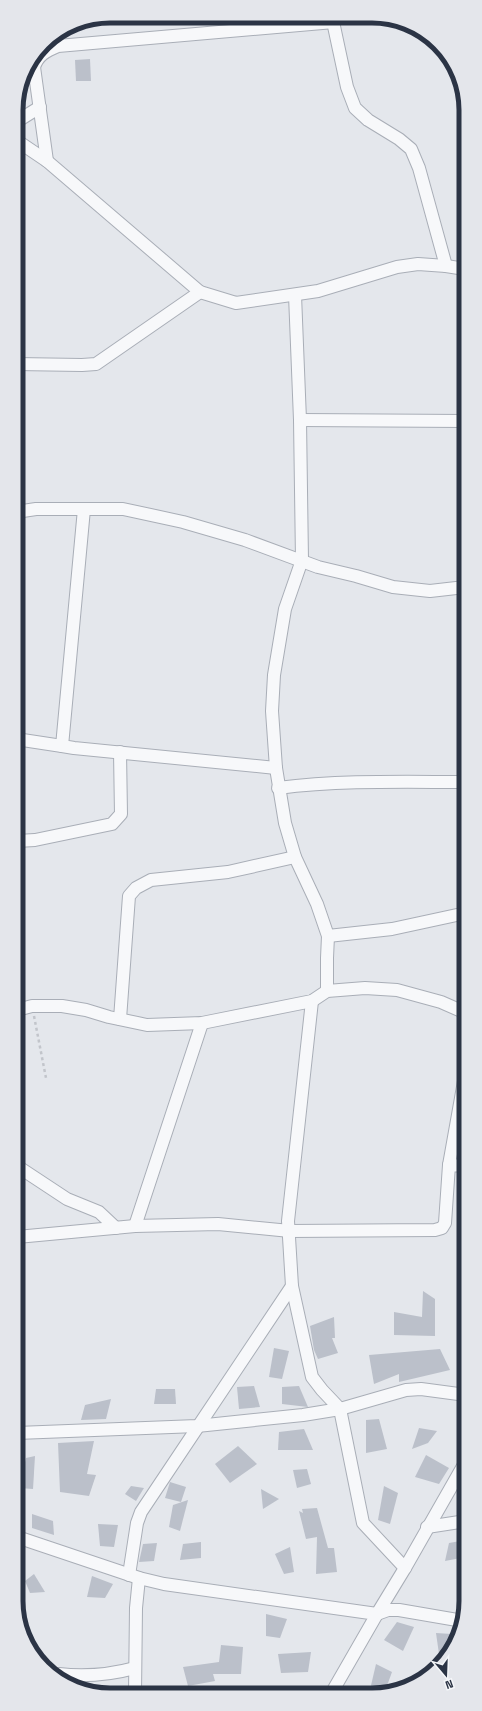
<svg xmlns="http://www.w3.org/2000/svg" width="482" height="1711" viewBox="0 0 482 1711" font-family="'Space Grotesk',sans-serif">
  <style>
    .building { fill: #bbc0ca }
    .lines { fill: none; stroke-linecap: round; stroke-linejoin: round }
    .street-casing { stroke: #a9aeb7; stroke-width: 14 }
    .path { stroke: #c2c5cb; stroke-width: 2.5; stroke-dasharray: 3 3; stroke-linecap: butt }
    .street { stroke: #f7f8fa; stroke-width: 12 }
    .rim { fill: none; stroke: #2b3445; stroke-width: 5 }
  </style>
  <rect width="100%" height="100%" fill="#e4e7ec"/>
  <!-- building -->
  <g class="building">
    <path d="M90,59L91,81H76L75,60Z"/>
    <path d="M423,1291L435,1299V1336L394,1335V1312L422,1317Z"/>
    <path d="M334,1317L335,1338H332L338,1353L318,1359L314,1350L310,1326Z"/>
    <path d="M274,1348L289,1351L282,1379L269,1377Z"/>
    <path d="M440,1349L450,1370L399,1382V1374L374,1384L369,1355Z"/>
    <path d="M254,1386L260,1407L239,1409L237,1387Z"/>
    <path d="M299,1386L308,1407L282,1404V1387Z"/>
    <path d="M156,1389H175L176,1404H154Z"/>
    <path d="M111,1399L106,1419L81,1420L85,1405Z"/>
    <path d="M379,1419L387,1449L366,1453V1420Z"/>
    <path d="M419,1428L437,1431L428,1443L412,1449Z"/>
    <path d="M304,1429L313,1450H278L279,1432Z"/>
    <path d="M94,1441L87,1474L96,1475L89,1496L60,1492L58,1443Z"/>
    <path d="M238,1446L257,1464L230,1483L215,1464Z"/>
    <path d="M426,1455L449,1468L439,1484L415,1477Z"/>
    <path d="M35,1456L33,1489L19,1488L26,1458Z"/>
    <path d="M307,1469L311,1484L297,1488L293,1470Z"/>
    <path d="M170,1482L186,1487L181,1502L165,1498Z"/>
    <path d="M131,1486L144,1488L136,1501L125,1494Z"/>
    <path d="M384,1486L398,1493L390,1524L378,1520Z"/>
    <path d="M261,1489L279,1499L263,1509Z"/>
    <path d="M188,1500L180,1531L169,1527L173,1505Z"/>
    <path d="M317,1508L328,1548H334L337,1572L316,1574L317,1537L306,1539L299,1511L303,1513L302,1509Z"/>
    <path d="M32,1514L53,1521L54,1535L32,1528Z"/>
    <path d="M98,1524L118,1525L114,1547L100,1546Z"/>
    <path d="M466,1540V1557L445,1561L449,1543Z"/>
    <path d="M201,1542V1558L180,1560L183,1544Z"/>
    <path d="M157,1543L154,1561L139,1562L143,1544Z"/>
    <path d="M290,1547L294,1572L284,1574L275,1554Z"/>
    <path d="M34,1574L45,1592L30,1593L25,1581Z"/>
    <path d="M92,1576L113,1584L105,1598L87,1597Z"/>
    <path d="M266,1614L287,1619L280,1638L266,1636Z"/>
    <path d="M397,1622L414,1627L403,1651L384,1640Z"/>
    <path d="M436,1633L452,1634L454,1645L450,1650L439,1654Z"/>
    <path d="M221,1645L243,1647L241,1674H213L215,1681L188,1686L183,1667L219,1662Z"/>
    <path d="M311,1652L308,1672L281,1673L278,1654Z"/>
    <path d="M376,1664L392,1672L384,1694H369Z"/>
  </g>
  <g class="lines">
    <!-- street casing -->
    <g class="street-casing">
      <g id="street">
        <path d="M332,17L347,87L355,108L368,120L399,139L411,149L419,168L446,266"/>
        <path d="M16,122L40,107"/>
        <path d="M16,140L47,161L200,292L236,303L318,291L397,267L418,264L446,266L465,269"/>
        <path d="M47,161L34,67C38,55 46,51 58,46L334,22"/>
        <path d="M295,295L300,420L302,560L285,609L274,675L272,711L276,768L285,823L295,857L317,904L328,936L327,958V991"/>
        <path d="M16,364L82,365L96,364L200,292"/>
        <path d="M300,420L465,421"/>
        <path d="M84,509L62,746L74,748L276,768"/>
        <path d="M16,512L36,509H123L183,522L245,540L318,567L356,576L393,587L430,591L465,587"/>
        <path d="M16,739L62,746"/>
        <path d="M278,788C341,780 403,782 465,782"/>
        <path d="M17,841L35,840L112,824L121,814L120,752"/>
        <path d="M328,936L392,929L466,913"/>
        <path d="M312,1001L288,1221L292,1286L312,1377L322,1390L340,1409L363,1523L405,1568"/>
        <path d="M17,1010L32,1006H62L86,1010L109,1017L147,1025L202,1023L312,1001L327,991L365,988L397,990L441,1002L466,1013"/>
        <path d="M120,1019L129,896L136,888L151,880L228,872L295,857"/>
        <path d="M449,1165L466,1070"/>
        <path d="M17,1166L67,1199L99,1212L116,1228"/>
        <path d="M135,1226L202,1023"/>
        <path d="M17,1237L135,1226L218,1224L290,1231L435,1230L442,1228L445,1223L449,1165L466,1166"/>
        <path d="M17,1433L197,1426L303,1415L340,1409L406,1390L421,1389L466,1395"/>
        <path d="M427,1527L466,1521"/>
        <path d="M17,1537L139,1578L164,1584L377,1614L388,1610H399L463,1621"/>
        <path d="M129,1575L137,1523L141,1512L292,1286"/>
        <path d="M59,1674C85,1677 109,1675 135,1668"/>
        <path d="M135,1693L136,1608L139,1578"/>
        <path d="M331,1694L377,1614L405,1568L466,1461"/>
      </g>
    </g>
    <!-- path -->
    <path class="path" d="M34,1016L46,1078"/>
    <!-- street -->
    <use href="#street" class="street"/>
  </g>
  <!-- crop -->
  <path d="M0 0H482V1711H0ZM110 23H372A87 87 0 0 1 459 110V1601A87 87 0 0 1 372 1688H110A87 87 0 0 1 23 1601V110A87 87 0 0 1 110 23Z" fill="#e4e6eb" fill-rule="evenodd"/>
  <path class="rim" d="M110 23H372A87 87 0 0 1 459 110V1601A87 87 0 0 1 372 1688H110A87 87 0 0 1 23 1601V110A87 87 0 0 1 110 23Z"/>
  <!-- north arrow -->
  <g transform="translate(446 1675) rotate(161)" stroke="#f4f6f9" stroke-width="3" paint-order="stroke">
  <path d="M0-3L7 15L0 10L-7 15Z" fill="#2b3445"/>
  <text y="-6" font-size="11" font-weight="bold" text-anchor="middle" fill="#2b3445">N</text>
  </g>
</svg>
